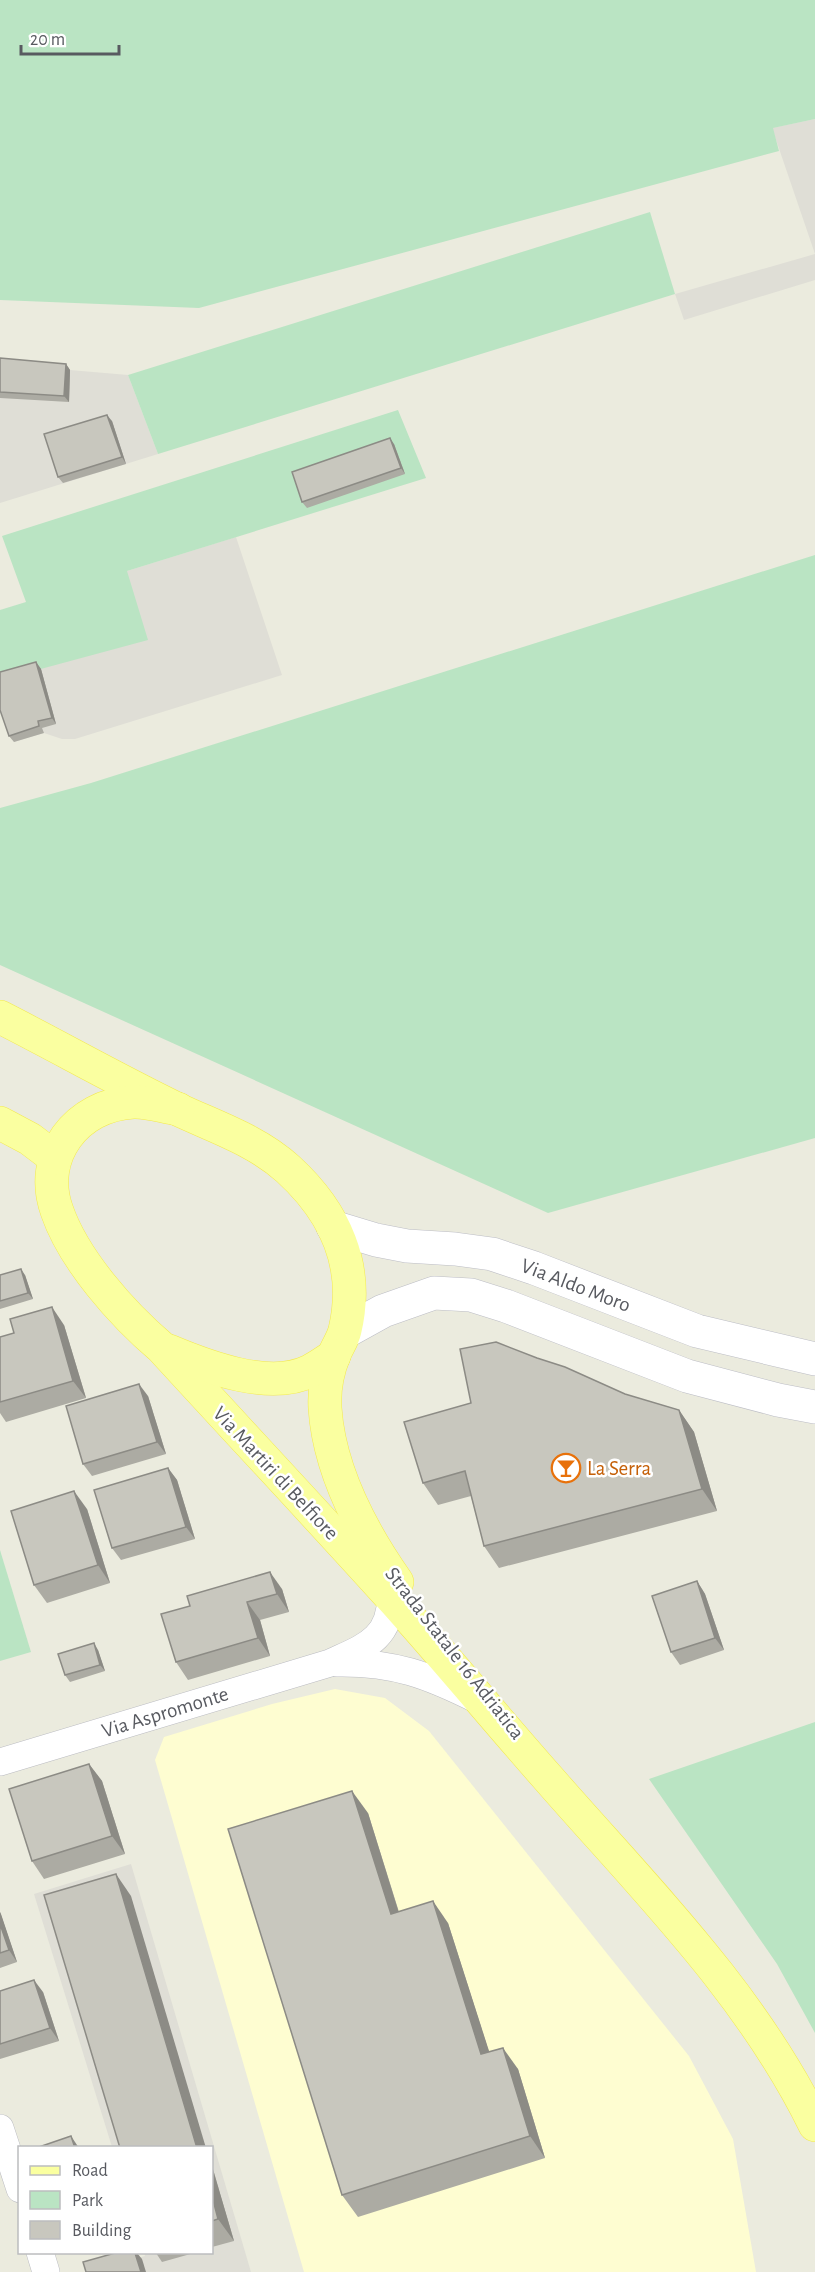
<svg xmlns="http://www.w3.org/2000/svg" width="815" height="2272" viewBox="0 0 815 2272" font-family="'Alegreya Sans',sans-serif">
  <style>
    .commercial { fill: #fefdd1 }
    .industrial { fill: #dfded6 }
    .green { fill: #bae4c3 }
    .lines { fill: none; stroke-linecap: round; stroke-linejoin: round }
    .street-casing { stroke: #babbc1; stroke-width: 28 }
    .secondary-casing { stroke: #bcbdc5; stroke-width: 34 }
    .primary-casing { stroke: #f3e950; stroke-width: 34 }
    .street { stroke: #fff; stroke-width: 27 }
    .secondary { stroke: #fff; stroke-width: 33 }
    .primary { stroke: #faffa0; stroke-width: 33 }
    .wall { fill: #acaba3 }
    .shaded-wall { fill: #8c8b85 }
    .building { fill: #c8c7be; stroke: #8c8b85; stroke-width: 1.5 }
    .labels { text-anchor: middle; stroke-width: 5; stroke-linejoin: round; paint-order: stroke }
    .street-label { font-size: 21px; fill: #585a60; stroke: #fff }
    .food-label { font-size: 21px; fill: #c56008; stroke: #fff; text-anchor: start }
  </style>
  <rect width="100%" height="100%" fill="#ebebde"/>
  <!-- commercial -->
  <path class="commercial" d="M335,1689L385,1698L429,1731L689,2056L733,2139L756,2272H304L155,1760L164,1737L272,1704Z"/>
  <!-- industrial -->
  <g class="industrial">
    <path d="M815,119V280L684,320L675,294L815,254L772,128Z"/>
    <path d="M0,364L128,375L158,454L0,503Z"/>
    <path d="M236,537L282,675L75,739H62L44,733L14,742L0,704L127,571Z"/>
    <path d="M131,1864L251,2272H92L145,2256L144,2253L212,2252V2148L112,2147L34,1894Z"/>
  </g>
  <!-- green -->
  <g class="green">
    <path d="M0,0H815V119L773,128L779,151L199,308L0,300Z"/>
    <path d="M650,212L675,294L158,454L128,375Z"/>
    <path d="M398,410L426,478L127,571L148,640L0,680V610L26,602L2,536Z"/>
    <path d="M815,555V1138L548,1213L0,965V808L91,783Z"/>
    <path d="M0,1550L31,1652L0,1661Z"/>
    <path d="M815,1722V2033L777,1964L649,1779Z"/>
  </g>
  <g class="lines">
    <!-- street casing -->
    <g class="street-casing">
      <g id="street">
        <path d="M337,1663C394,1662 428,1675 478,1700"/>
        <path d="M0,1762L330,1663C364,1647 390,1640 391,1597"/>
        <path d="M0,2128L20,2189"/>
        <path d="M40,2252L46,2272"/>
      </g>
    </g>
    <!-- secondary casing -->
    <g class="secondary-casing">
      <g id="secondary">
        <path d="M333,1227L376,1240L407,1246L455,1249L492,1254L534,1268L697,1331L815,1359"/>
        <path d="M345,1332L383,1311L434,1293L471,1295L506,1306L687,1376L778,1400L815,1407"/>
      </g>
    </g>
    <!-- primary casing -->
    <g class="primary-casing">
      <g id="primary">
        <path d="M0,1017C59,1047 117,1080 177,1109C215,1127 256,1140 288,1169C335,1212 360,1266 345,1330C343,1339 337,1347 334,1355C327,1372 324,1390 325,1408C329,1470 362,1532 397,1582"/>
        <path d="M178,1109C164,1107 147,1101 133,1102C77,1105 37,1156 57,1211C74,1260 122,1314 162,1348C238,1431 315,1513 390,1596C444,1656 495,1718 548,1778C644,1888 750,1992 815,2125"/>
        <path d="M0,1123L30,1139L55,1158"/>
        <path d="M169,1351C207,1367 270,1391 310,1371C318,1367 326,1361 334,1356"/>
      </g>
    </g>
    <!-- street -->
    <use href="#street" class="street"/>
    <!-- secondary -->
    <use href="#secondary" class="secondary"/>
    <!-- primary -->
    <use href="#primary" class="primary"/>
  </g>
  <!-- wall -->
  <g class="wall">
    <path d="M0,358L66,364L70,370L69,402L0,398Z"/>
    <path d="M112,421L126,464L63,483L58,477Z"/>
    <path d="M394,444L405,474L307,508L302,502Z"/>
    <path d="M36,662L41,669L56,724L42,728L44,733L14,742L9,736Z"/>
    <path d="M0,1275H25L33,1299L0,1309Z"/>
    <path d="M64,1325L86,1398L6,1422L0,1413V1337Z"/>
    <path d="M625,1394L679,1410L694,1432L717,1511L499,1568L484,1546L471,1496L438,1505L423,1483Z"/>
    <path d="M148,1396L166,1454L92,1476L83,1464Z"/>
    <path d="M168,1468L177,1480L195,1539L121,1560L112,1548Z"/>
    <path d="M87,1509L110,1583L47,1603L34,1585Z"/>
    <path d="M697,1581L705,1594L724,1650L680,1665L671,1652Z"/>
    <path d="M282,1589L289,1612L260,1620L270,1656L188,1680L176,1662L190,1606Z"/>
    <path d="M98,1650L105,1671L70,1682L65,1675Z"/>
    <path d="M89,1764L102,1781L125,1854L44,1879L32,1861Z"/>
    <path d="M368,1813L399,1912L448,1923L489,2052L518,2069L545,2158L358,2217L342,2195Z"/>
    <path d="M0,1912L17,1962L0,1968Z"/>
    <path d="M0,1991L43,1992L59,2041L0,2059Z"/>
    <path d="M212,2166L234,2241L212,2247Z"/>
    <path d="M156,2253H194L162,2262Z"/>
  </g>
  <!-- shaded-wall -->
  <g class="shaded-wall">
    <path d="M66,364L70,370L69,402L64,396Z"/>
    <path d="M107,415L112,421L126,464L122,457Z"/>
    <path d="M390,438L394,444L405,474L401,468Z"/>
    <path d="M36,662L41,669L56,724L52,718Z"/>
    <path d="M21,1269L25,1275L33,1299L28,1293Z"/>
    <path d="M52,1307L64,1325L86,1398L73,1381Z"/>
    <path d="M139,1384L148,1396L166,1454L157,1442Z"/>
    <path d="M679,1410L694,1432L717,1511L702,1489Z"/>
    <path d="M168,1468L177,1480L195,1539L186,1527Z"/>
    <path d="M74,1491L87,1509L110,1583L98,1565Z"/>
    <path d="M270,1572L282,1589L289,1612L277,1594Z"/>
    <path d="M697,1581L705,1594L724,1650L715,1638Z"/>
    <path d="M247,1602L260,1620L270,1656L258,1638Z"/>
    <path d="M94,1643L98,1650L105,1671L100,1665Z"/>
    <path d="M89,1764L102,1781L125,1854L112,1836Z"/>
    <path d="M352,1791L368,1813L406,1936L391,1914Z"/>
    <path d="M116,1874L131,1896L206,2148H197Z"/>
    <path d="M433,1901L448,1923L497,2076L481,2054Z"/>
    <path d="M0,1912L1,1914L17,1962L9,1950L0,1924Z"/>
    <path d="M34,1980L43,1992L59,2041L50,2028Z"/>
    <path d="M503,2048L518,2069L545,2158L530,2136Z"/>
    <path d="M71,2136L79,2148H75Z"/>
    <path d="M212,2166L234,2241L218,2219L212,2196Z"/>
    <path d="M135,2253H137L142,2259L146,2272H141Z"/>
  </g>
  <!-- building -->
  <g class="building">
    <path d="M0,358L66,364L64,396L0,392Z"/>
    <path d="M107,415L122,457L58,477L44,434Z"/>
    <path d="M390,438L401,468L302,502L292,472Z"/>
    <path d="M36,662L52,718L38,721L39,726L9,736L0,710V672Z"/>
    <path d="M21,1269L28,1293L0,1301V1275Z"/>
    <path d="M52,1307L73,1381L0,1402V1337L14,1333L10,1319Z"/>
    <path d="M496,1342L537,1358L565,1367L625,1394L679,1410L702,1489L484,1546L465,1471L423,1483L404,1422L471,1403L460,1349Z"/>
    <path d="M139,1384L157,1442L83,1464L66,1406Z"/>
    <path d="M168,1468L186,1527L112,1548L94,1490Z"/>
    <path d="M74,1491L98,1565L34,1585L11,1511Z"/>
    <path d="M270,1572L277,1594L247,1602L258,1638L176,1662L161,1614L190,1606L187,1596Z"/>
    <path d="M697,1581L715,1638L671,1652L652,1596Z"/>
    <path d="M94,1643L100,1665L65,1675L58,1654Z"/>
    <path d="M89,1764L112,1836L32,1861L9,1789Z"/>
    <path d="M352,1791L391,1914L433,1901L481,2054L503,2048L530,2136L342,2195L228,1829Z"/>
    <path d="M116,1874L197,2148H120L44,1895Z"/>
    <path d="M0,1924L9,1950L0,1953Z"/>
    <path d="M34,1980L50,2028L0,2044V1991Z"/>
    <path d="M71,2136L75,2148H36Z"/>
    <path d="M212,2196L218,2219L212,2221Z"/>
    <path d="M115,2253H135L141,2272H86L83,2262Z"/>
  </g>
  <!-- icons -->
  <defs>
    <g id="bar-ring" transform="scale(1.5)"><circle r="9.5" fill="#fff" stroke="#e8710a" stroke-width="1.5"/><path d="M-6-5H6L.8 .8V4.5H3.5V6h-7V4.5H-.8V.8Z" fill="#e8710a"/></g>
  </defs>
  <g fill-rule="evenodd">
    <use href="#bar-ring" x="566" y="1468"/>
  </g>
  <g class="labels">
    <!-- street labels -->
    <g class="street-label">
      <text transform="translate(576 1285) rotate(21)" y="7">Via Aldo Moro</text>
      <text transform="translate(276 1473) rotate(47)" y="7">Via Martiri di Belfiore</text>
      <text transform="translate(455 1653) rotate(52)" y="7">Strada Statale 16 Adriatica</text>
      <text transform="translate(165 1712) rotate(-17)" y="7">Via Aspromonte</text>
    </g>
    <!-- food labels -->
    <g class="food-label">
      <text x="587" y="1475">La Serra</text>
    </g>
  </g>
  <!-- legend -->
  <rect x="18" y="2146" width="195" height="108" fill="#ffffff" stroke="#bcbdbf" stroke-width="1.5"/>
  <rect x="30" y="2166" width="30" height="9" fill="#faffa0" stroke="#bcbdbf" stroke-width="1.5"/>
  <text x="72" y="2176" font-size="18" fill="#585a60">Road</text>
  <rect x="30" y="2191" width="30" height="18" fill="#bae4c3" stroke="#bcbdbf" stroke-width="1.5"/>
  <text x="72" y="2206" font-size="18" fill="#585a60">Park</text>
  <rect x="30" y="2221" width="30" height="18" fill="#c8c7be" stroke="#bcbdbf" stroke-width="1.5"/>
  <text x="72" y="2236" font-size="18" fill="#585a60">Building</text>
  <!-- scale -->
  <path d="M21 45v9h98v-9" fill="none" stroke="#585a60" stroke-width="3"/>
  <text x="30" y="45" font-size="18" fill="#585a60" stroke="#ffffff" stroke-width="4.5" paint-order="stroke">20 m</text>
</svg>
